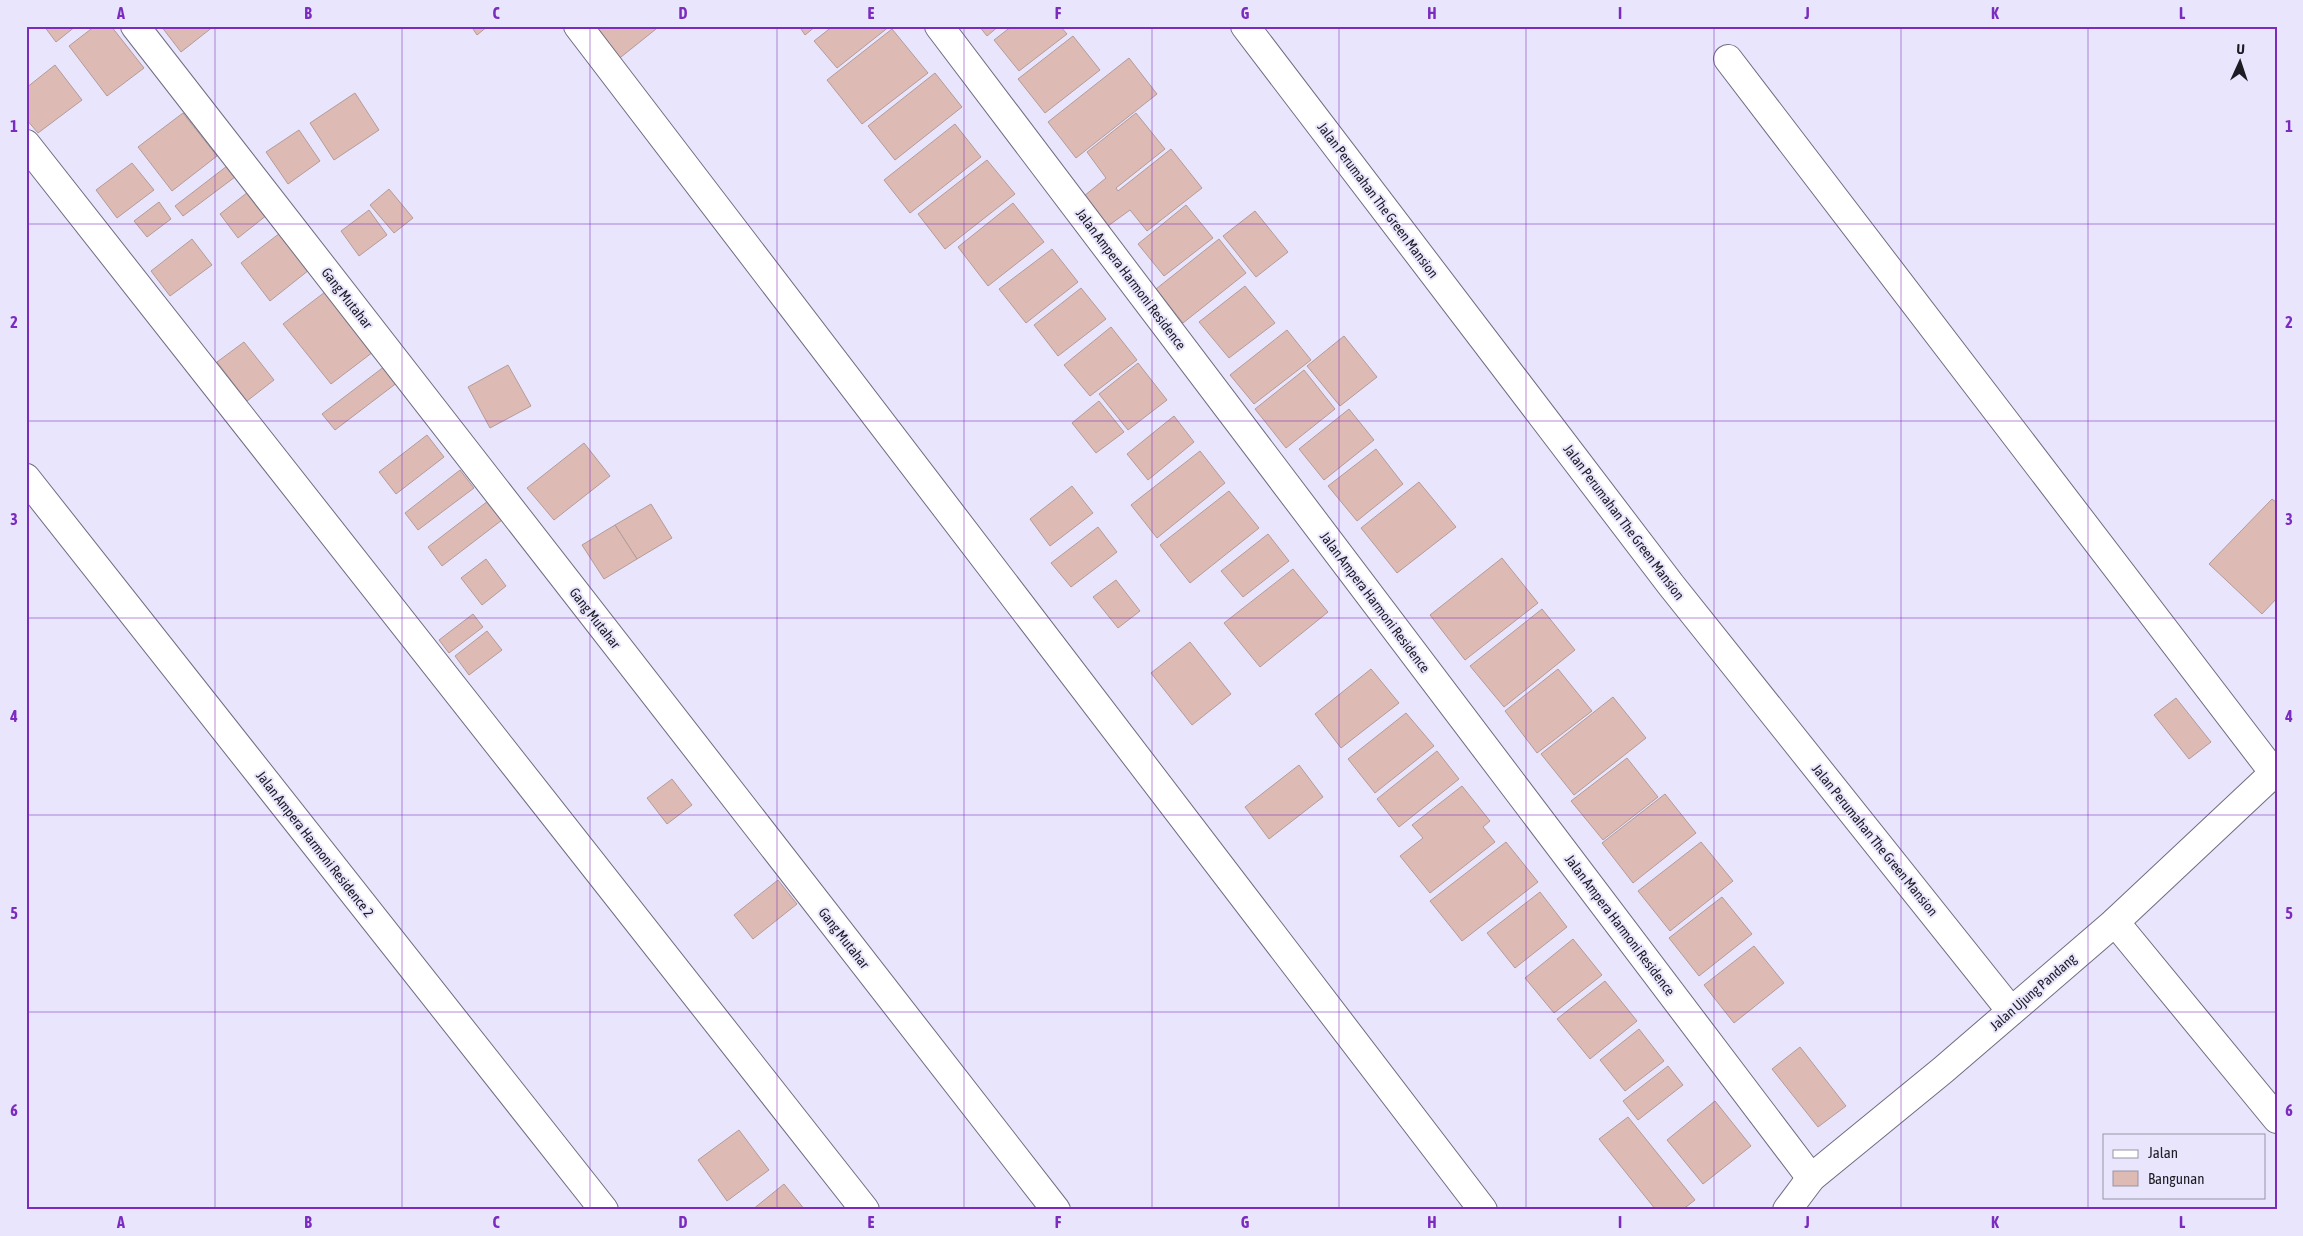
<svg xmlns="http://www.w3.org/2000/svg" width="2303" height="1236" viewBox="0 0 2303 1236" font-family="'Asap Condensed',sans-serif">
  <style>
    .building { fill: #debab5; stroke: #b49b98 }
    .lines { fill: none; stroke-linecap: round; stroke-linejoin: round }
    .street-casing { stroke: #6f6d80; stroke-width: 30 }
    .street { stroke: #fff; stroke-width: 28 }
    .grid { fill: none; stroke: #7b2cbf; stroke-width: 1; stroke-opacity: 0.55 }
    .labels { text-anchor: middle; stroke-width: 4; stroke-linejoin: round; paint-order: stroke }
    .street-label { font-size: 14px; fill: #1d1c24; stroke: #e8e5fc }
    .neatline { fill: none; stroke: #7b2cbf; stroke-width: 2 }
    .grid-label { font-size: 16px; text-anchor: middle; font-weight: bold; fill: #7b2cbf }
  </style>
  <rect width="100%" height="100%" fill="#e8e5fc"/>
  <!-- building -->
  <g class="building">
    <path d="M44,26H76L56,42Z"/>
    <path d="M95,26H111L144,68L107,96L69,46Z"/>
    <path d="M161,26H214L181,52Z"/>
    <path d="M471,26H488L477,35Z"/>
    <path d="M597,26H654L656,29L611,65L587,34Z"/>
    <path d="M799,26H816L805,35Z"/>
    <path d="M833,26H890L837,68L814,41Z"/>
    <path d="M979,26H999L987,36Z"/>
    <path d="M1012,26H1060L1067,34L1019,71L994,40Z"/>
    <path d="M892,29L928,73L862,124L827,80Z"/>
    <path d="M1073,36L1100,70L1045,113L1018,79Z"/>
    <path d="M1129,58L1157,94L1076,158L1048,122Z"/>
    <path d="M55,65L82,100L38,133L26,119V88Z"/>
    <path d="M935,73L962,107L895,160L868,126Z"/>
    <path d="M355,93L379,130L334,160L310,123Z"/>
    <path d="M183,113L217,156L172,191L138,147Z"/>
    <path d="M1136,113L1165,149L1116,188L1118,191L1171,149L1202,188L1147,231L1130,210L1108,226L1084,196L1106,178L1087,152Z"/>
    <path d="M955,124L981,157L910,213L884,180Z"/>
    <path d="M299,130L320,161L288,184L266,152Z"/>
    <path d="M987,160L1015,194L945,249L918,214Z"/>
    <path d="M132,163L154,190L117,218L96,190Z"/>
    <path d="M227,166L235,177L183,216L175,206Z"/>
    <path d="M389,189L413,218L394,233L370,205Z"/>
    <path d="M248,192L267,215L238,238L220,214Z"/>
    <path d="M159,202L171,219L147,237L134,221Z"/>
    <path d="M1013,203L1044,242L988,286L958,247Z"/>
    <path d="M1186,205L1213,238L1164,276L1138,244Z"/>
    <path d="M369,210L387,235L359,256L341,231Z"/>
    <path d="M1255,211L1288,252L1256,277L1223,236Z"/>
    <path d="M280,233L309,270L270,301L241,263Z"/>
    <path d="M192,239L212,265L170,296L151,271Z"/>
    <path d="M1219,239L1246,273L1183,323L1156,289Z"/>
    <path d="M1052,249L1078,282L1026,323L999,289Z"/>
    <path d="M1245,286L1275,323L1229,358L1199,322Z"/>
    <path d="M1081,288L1106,319L1058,356L1034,325Z"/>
    <path d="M325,292L373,352L331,384L283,324Z"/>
    <path d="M1111,327L1137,360L1090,396L1064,365Z"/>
    <path d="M1287,330L1311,360L1254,404L1230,375Z"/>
    <path d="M1344,336L1377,377L1340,406L1307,366Z"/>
    <path d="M244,342L274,380L247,401L217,362Z"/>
    <path d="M1138,363L1167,400L1128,430L1099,394Z"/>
    <path d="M508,365L531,406L490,428L468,387Z"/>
    <path d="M385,366L398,382L335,430L322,414Z"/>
    <path d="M1304,370L1335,409L1286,448L1255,409Z"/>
    <path d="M1099,401L1124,432L1096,453L1072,423Z"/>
    <path d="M1349,409L1374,440L1324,480L1299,449Z"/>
    <path d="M1174,416L1194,442L1148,480L1127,454Z"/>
    <path d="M427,435L444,457L396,494L379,472Z"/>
    <path d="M584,443L610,476L554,520L527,488Z"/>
    <path d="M1376,449L1403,484L1357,521L1328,486Z"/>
    <path d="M1200,451L1225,483L1157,538L1131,505Z"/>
    <path d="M460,470L474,488L418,530L405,513Z"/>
    <path d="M1419,482L1456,527L1397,573L1361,528Z"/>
    <path d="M1072,486L1093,513L1050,546L1030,519Z"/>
    <path d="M1229,491L1259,528L1190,583L1160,545Z"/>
    <path d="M2272,499L2277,503V598L2262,614L2209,564Z"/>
    <path d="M488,501L502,520L442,566L428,547Z"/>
    <path d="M651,504L672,538L637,559L615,525Z"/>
    <path d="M615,525L637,559L604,579L582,545Z"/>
    <path d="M1098,527L1117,552L1071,587L1051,563Z"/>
    <path d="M1268,534L1289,561L1243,597L1221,571Z"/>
    <path d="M1502,558L1538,603L1465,660L1430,615Z"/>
    <path d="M486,559L506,586L482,605L461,578Z"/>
    <path d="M1293,569L1328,612L1260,667L1224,623Z"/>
    <path d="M1116,580L1140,611L1118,628L1093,597Z"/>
    <path d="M1542,609L1575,650L1504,707L1470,666Z"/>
    <path d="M473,614L483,627L449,653L439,640Z"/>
    <path d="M487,631L502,650L469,675L455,656Z"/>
    <path d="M1190,642L1231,694L1192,725L1151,673Z"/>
    <path d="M1371,669L1399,703L1341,748L1315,714Z"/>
    <path d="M1558,669L1592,711L1537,753L1505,711Z"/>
    <path d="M1613,697L1646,738L1574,795L1541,754Z"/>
    <path d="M2176,698L2211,742L2189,759L2154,715Z"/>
    <path d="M1406,713L1434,746L1375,793L1348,759Z"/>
    <path d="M1437,751L1459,779L1399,827L1377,799Z"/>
    <path d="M1627,758L1658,797L1603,840L1571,801Z"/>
    <path d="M1299,765L1323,797L1269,839L1245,807Z"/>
    <path d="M672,779L692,805L667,824L647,798Z"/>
    <path d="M1462,786L1490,821L1483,827L1495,842L1430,893L1400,856L1423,838L1412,825Z"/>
    <path d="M1665,794L1696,833L1633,883L1602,843Z"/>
    <path d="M1506,842L1538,882L1462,941L1430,901Z"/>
    <path d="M1701,842L1733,881L1670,931L1638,891Z"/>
    <path d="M778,880L797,904L753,939L734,915Z"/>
    <path d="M1540,892L1567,927L1515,968L1487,933Z"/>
    <path d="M1722,897L1752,934L1699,976L1669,938Z"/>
    <path d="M1573,939L1602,975L1554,1013L1525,978Z"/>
    <path d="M1754,946L1784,983L1734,1023L1704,985Z"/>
    <path d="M1605,981L1637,1021L1590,1059L1557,1019Z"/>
    <path d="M1639,1029L1664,1061L1625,1091L1600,1060Z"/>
    <path d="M1800,1047L1846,1106L1818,1127L1772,1069Z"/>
    <path d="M1668,1066L1683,1085L1638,1120L1623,1101Z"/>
    <path d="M1715,1101L1751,1146L1703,1184L1667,1140Z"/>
    <path d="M1628,1117L1695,1200L1682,1210H1656L1599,1139Z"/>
    <path d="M739,1130L769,1170L727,1201L698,1160Z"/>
    <path d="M784,1184L805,1210H752Z"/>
  </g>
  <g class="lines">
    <!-- street casing -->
    <g class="street-casing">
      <g id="street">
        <path d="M135,26L1056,1210"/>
        <path d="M578,26L1483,1210"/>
        <path d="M939,26L1811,1178"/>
        <path d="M1245,26L1671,585L2011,1011"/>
        <path d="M1728,59L2274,773"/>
        <path d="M26,144L865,1210"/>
        <path d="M26,478L604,1210"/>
        <path d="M2115,922L2277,1119"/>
        <path d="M1787,1210L1811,1178L1943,1070L2115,922L2277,770"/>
      </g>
    </g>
    <!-- street -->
    <use href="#street" class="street"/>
  </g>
  <!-- grid -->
  <path class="grid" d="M215,26V1210M402,26V1210M590,26V1210M777,26V1210M964,26V1210M1152,26V1210M1339,26V1210M1526,26V1210M1714,26V1210M1901,26V1210M2088,26V1210M26,224H2277M26,421H2277M26,618H2277M26,815H2277M26,1012H2277"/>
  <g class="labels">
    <!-- street labels -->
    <g class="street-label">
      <text transform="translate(1378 200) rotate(53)" y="5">Jalan Perumahan The Green Mansion</text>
      <text transform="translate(1131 279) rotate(53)" y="5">Jalan Ampera Harmoni Residence</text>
      <text transform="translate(347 298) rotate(52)" y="5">Gang Mutahar</text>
      <text transform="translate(1624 522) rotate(53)" y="5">Jalan Perumahan The Green Mansion</text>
      <text transform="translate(1375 602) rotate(53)" y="5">Jalan Ampera Harmoni Residence</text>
      <text transform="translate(595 618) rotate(52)" y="5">Gang Mutahar</text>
      <text transform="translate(1875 840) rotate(51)" y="5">Jalan Perumahan The Green Mansion</text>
      <text transform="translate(315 844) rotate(52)" y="5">Jalan Ampera Harmoni Residence 2</text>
      <text transform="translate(1620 925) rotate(53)" y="5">Jalan Ampera Harmoni Residence</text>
      <text transform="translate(844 938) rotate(52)" y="5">Gang Mutahar</text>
      <text transform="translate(2033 992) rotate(-41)" y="5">Jalan Ujung Pandang</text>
    </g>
  </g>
  <!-- border -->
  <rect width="2303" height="1236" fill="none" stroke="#e8e5fc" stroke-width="55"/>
  <!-- legend -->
  <rect x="2103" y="1134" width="162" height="65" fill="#e8e5fc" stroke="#9795a6"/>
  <rect x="2113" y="1150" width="25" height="8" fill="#ffffff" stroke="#9795a6"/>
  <text x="2148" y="1158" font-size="15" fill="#1d1c24">Jalan</text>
  <rect x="2113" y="1171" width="25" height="15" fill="#debab5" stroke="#9795a6"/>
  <text x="2148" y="1184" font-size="15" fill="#1d1c24">Bangunan</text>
  <!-- north arrow -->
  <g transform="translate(2240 62) rotate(3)" stroke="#e8e5fc" stroke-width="4" paint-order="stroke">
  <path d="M0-4L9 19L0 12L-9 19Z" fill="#1d1c24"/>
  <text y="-8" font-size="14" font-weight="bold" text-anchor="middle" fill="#1d1c24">U</text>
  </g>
  <rect x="28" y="28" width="2248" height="1180" class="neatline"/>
  <g class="grid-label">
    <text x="121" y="19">A</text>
    <text x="308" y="19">B</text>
    <text x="496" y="19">C</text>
    <text x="683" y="19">D</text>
    <text x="871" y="19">E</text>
    <text x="1058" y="19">F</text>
    <text x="1245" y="19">G</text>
    <text x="1432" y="19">H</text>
    <text x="1620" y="19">I</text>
    <text x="1807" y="19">J</text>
    <text x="1995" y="19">K</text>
    <text x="2182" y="19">L</text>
    <text x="14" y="132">1</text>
    <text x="2289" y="132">1</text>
    <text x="14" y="328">2</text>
    <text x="2289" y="328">2</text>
    <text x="14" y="525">3</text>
    <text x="2289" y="525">3</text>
    <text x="14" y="722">4</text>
    <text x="2289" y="722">4</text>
    <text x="14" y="919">5</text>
    <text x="2289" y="919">5</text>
    <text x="14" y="1116">6</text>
    <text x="2289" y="1116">6</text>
    <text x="121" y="1228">A</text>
    <text x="308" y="1228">B</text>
    <text x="496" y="1228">C</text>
    <text x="683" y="1228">D</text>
    <text x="871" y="1228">E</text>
    <text x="1058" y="1228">F</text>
    <text x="1245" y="1228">G</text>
    <text x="1432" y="1228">H</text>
    <text x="1620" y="1228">I</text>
    <text x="1807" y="1228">J</text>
    <text x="1995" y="1228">K</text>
    <text x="2182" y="1228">L</text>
  </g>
</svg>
